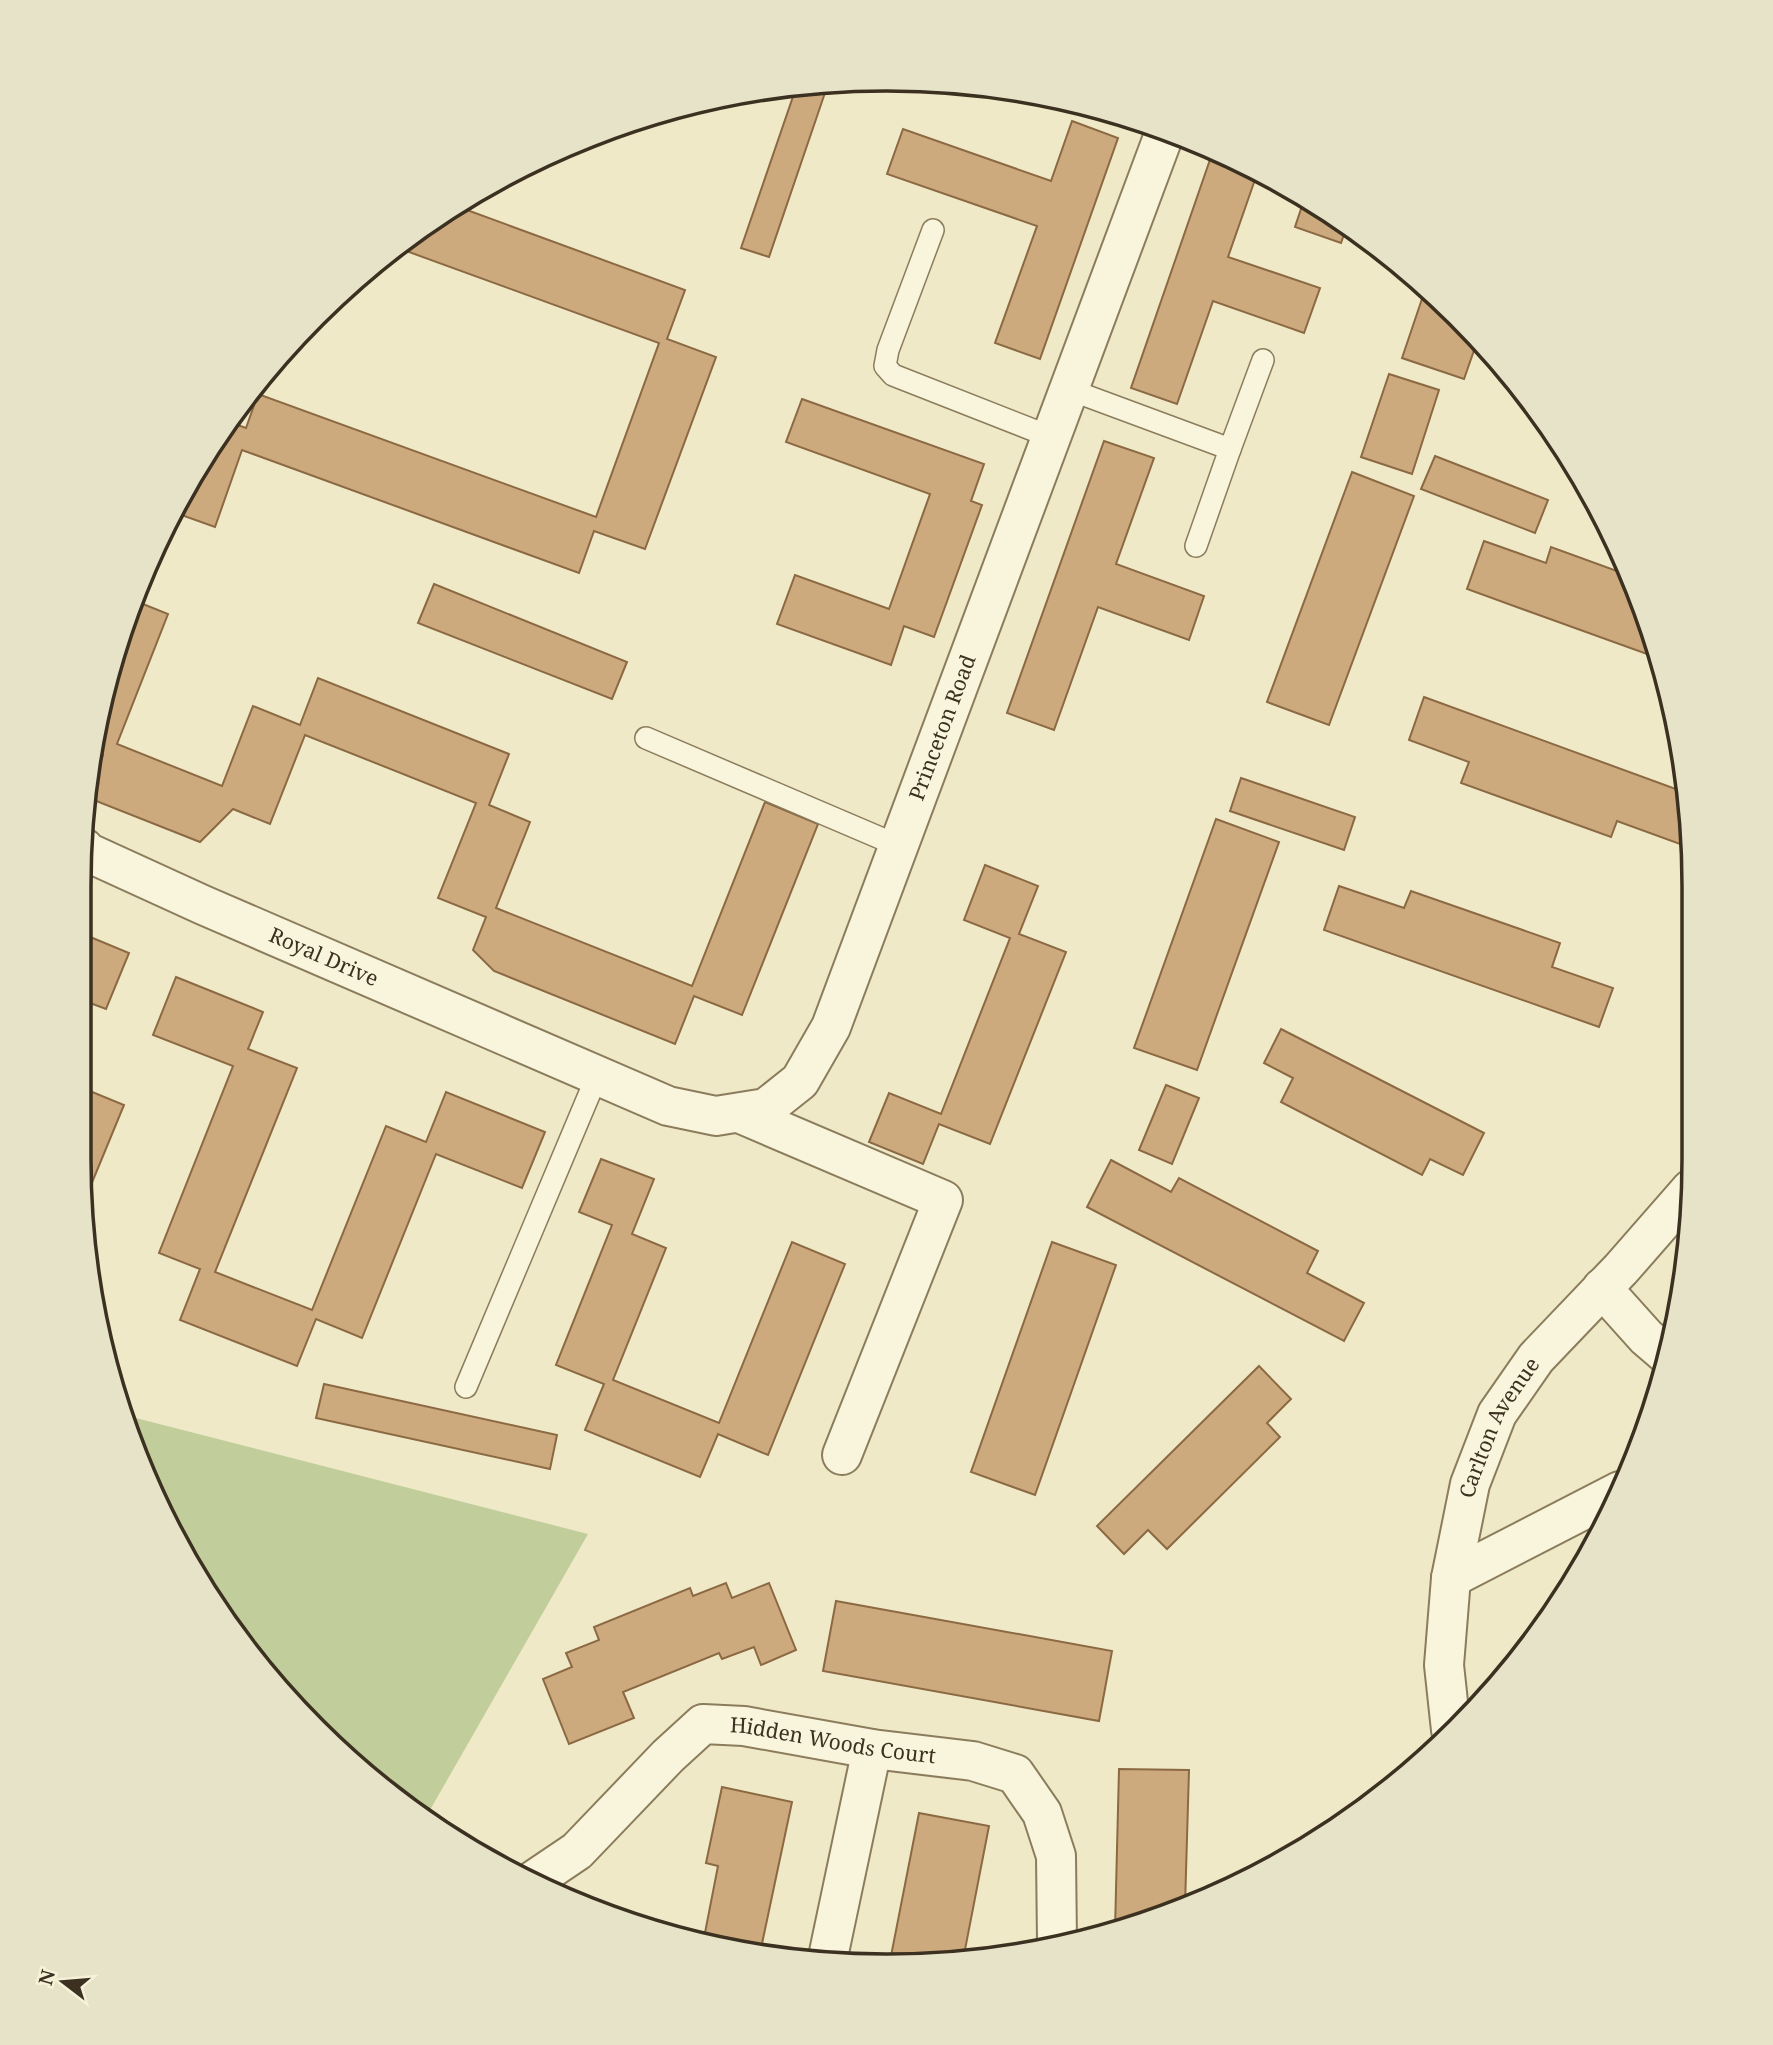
<svg xmlns="http://www.w3.org/2000/svg" width="1773" height="2045" viewBox="0 0 1773 2045" font-family="'Noto Serif',serif">
  <style>
    .green { fill: #c1ce9b }
    .building { fill: #cdaa7e; stroke: #8b6942; stroke-width: 2 }
    .lines { fill: none; stroke-linecap: round; stroke-linejoin: round }
    .service-casing { stroke: #8b7c5c; stroke-width: 24 }
    .minor-casing { stroke: #8b7c5c; stroke-width: 42 }
    .service { stroke: #f9f4dc; stroke-width: 21 }
    .minor { stroke: #f9f4dc; stroke-width: 38 }
    .labels { text-anchor: middle; stroke-width: 6; stroke-linejoin: round; paint-order: stroke }
    .street-label { font-size: 21px; fill: #3c3120; stroke: #f6f2d8 }
    .rim { fill: none; stroke: #3c3120; stroke-width: 3.5 }
  </style>
  <rect width="100%" height="100%" fill="#efe9c8"/>
  <!-- green -->
  <path class="green" d="M124,1415L588,1534L430,1810L384,1790L279,1691L162,1516Z"/>
  <!-- building -->
  <g class="building">
    <path d="M828,84L769,257L741,248L797,85Z"/>
    <path d="M1072,121L1118,138L1040,359L995,343L1037,226L887,174L903,129L1051,181Z"/>
    <path d="M1213,151L1244,162L1258,171L1228,257L1320,288L1304,333L1213,301L1177,404L1131,388Z"/>
    <path d="M1304,200L1347,226L1341,243L1295,227Z"/>
    <path d="M456,206L685,290L667,339L716,357L645,549L594,531L579,573L242,450L215,527L173,512L229,422L246,428L258,394L596,517L659,343L398,248Z"/>
    <path d="M1425,290L1478,339L1464,379L1402,358Z"/>
    <path d="M1389,374L1439,390L1412,474L1361,457Z"/>
    <path d="M802,399L984,464L971,501L982,505L934,637L904,626L891,665L777,624L795,575L889,609L930,494L786,442Z"/>
    <path d="M1104,441L1154,458L1116,564L1204,596L1189,640L1098,607L1054,730L1007,713Z"/>
    <path d="M1435,456L1548,500L1535,533L1421,489Z"/>
    <path d="M1352,472L1414,496L1329,725L1267,702Z"/>
    <path d="M1484,541L1546,563L1551,547L1628,575L1652,627L1658,658L1467,589Z"/>
    <path d="M434,584L627,662L612,699L418,623Z"/>
    <path d="M133,600L168,614L117,744L222,786L253,706L300,725L318,678L509,754L489,805L530,822L496,908L692,986L765,802L818,824L742,1015L694,996L675,1044L494,971L473,950L486,917L438,898L476,803L305,735L270,824L233,809L200,842L86,797L103,755L93,751L121,627Z"/>
    <path d="M1424,697L1684,792L1689,817L1680,844L1617,821L1611,837L1461,783L1469,762L1409,740Z"/>
    <path d="M1241,778L1355,817L1344,850L1230,811Z"/>
    <path d="M1216,819L1279,842L1197,1070L1134,1048Z"/>
    <path d="M985,865L1038,886L1019,934L1066,952L990,1144L939,1124L923,1164L869,1142L889,1093L941,1114L1010,938L964,920Z"/>
    <path d="M1339,886L1404,908L1411,891L1560,943L1552,967L1613,988L1599,1027L1324,930Z"/>
    <path d="M83,934L129,953L106,1009L82,1000Z"/>
    <path d="M176,977L263,1012L248,1049L297,1068L215,1272L312,1310L386,1126L426,1142L446,1092L545,1132L522,1188L436,1154L362,1338L316,1319L297,1366L180,1320L200,1269L159,1253L233,1066L153,1035Z"/>
    <path d="M1281,1029L1484,1133L1463,1175L1430,1159L1422,1175L1281,1102L1293,1078L1264,1063Z"/>
    <path d="M1166,1085L1199,1098L1172,1164L1139,1150Z"/>
    <path d="M80,1087L124,1105L84,1202L79,1159Z"/>
    <path d="M601,1159L654,1179L632,1234L666,1248L613,1380L719,1423L792,1242L845,1264L768,1455L718,1434L700,1477L585,1430L604,1384L556,1365L612,1225L579,1212Z"/>
    <path d="M1111,1160L1171,1192L1179,1178L1318,1251L1307,1273L1364,1303L1344,1341L1087,1207Z"/>
    <path d="M1052,1242L1116,1265L1035,1495L971,1472Z"/>
    <path d="M1259,1366L1291,1399L1267,1423L1280,1437L1167,1549L1148,1530L1124,1554L1097,1526Z"/>
    <path d="M324,1384L557,1435L550,1469L316,1418Z"/>
    <path d="M726,1583L732,1598L769,1583L796,1650L761,1665L754,1647L722,1659L719,1653L623,1692L634,1718L569,1744L543,1679L572,1667L566,1653L599,1640L594,1627L690,1588L693,1596Z"/>
    <path d="M836,1601L1112,1651L1099,1721L823,1671Z"/>
    <path d="M1119,1769L1189,1770L1185,1906L1146,1924L1115,1930Z"/>
    <path d="M722,1787L792,1802L760,1953L729,1951L703,1943L718,1866L706,1863Z"/>
    <path d="M919,1813L989,1826L963,1960L939,1965L890,1961Z"/>
  </g>
  <g class="lines">
    <!-- service casing -->
    <g class="service-casing">
      <g id="service">
        <path d="M933,230L888,350L885,366L893,375L1051,437"/>
        <path d="M1068,389L1230,449L1196,546"/>
        <path d="M1230,449L1263,360"/>
        <path d="M646,738L899,846"/>
        <path d="M466,1387L597,1076"/>
      </g>
    </g>
    <!-- minor casing -->
    <g class="minor-casing">
      <g id="minor">
        <path id="s1" d="M84,848L87,852L203,905L668,1106L716,1116L766,1108L800,1081L831,1027L1165,132"/>
        <path d="M739,1113L943,1200L842,1455"/>
        <path d="M1602,1288L1646,1337L1667,1355"/>
        <path d="M1451,1578L1620,1491"/>
        <path id="s2" d="M1451,1730L1444,1665L1451,1578L1470,1484L1497,1414L1536,1358L1621,1269L1691,1189"/>
        <path id="s3" d="M534,1880L577,1851L668,1756L703,1724L744,1726L872,1749L973,1761L1015,1774L1042,1813L1056,1856L1057,1941"/>
        <path d="M828,1957L872,1749"/>
      </g>
    </g>
    <!-- service -->
    <use href="#service" class="service"/>
    <!-- minor -->
    <use href="#minor" class="minor"/>
  </g>
  <g class="labels">
    <!-- street labels -->
    <g class="street-label">
      <text dy="7" stroke="none"><textPath href="#s1" startOffset="1164">Princeton Road</textPath></text>
      <text dy="7" stroke="none"><textPath href="#s1" startOffset="264">Royal Drive</textPath></text>
      <text dy="7" stroke="none"><textPath href="#s2" startOffset="312">Carlton Avenue</textPath></text>
      <text dy="7" stroke="none"><textPath href="#s3" startOffset="362">Hidden Woods Court</textPath></text>
    </g>
  </g>
  <!-- crop -->
  <path d="M0 0H1773V2045H0ZM886 91H887A795 795 0 0 1 1682 886V1159A795 795 0 0 1 887 1954H886A795 795 0 0 1 91 1159V886A795 795 0 0 1 886 91Z" fill="#e7e3c9" fill-rule="evenodd"/>
  <path class="rim" d="M886 91H887A795 795 0 0 1 1682 886V1159A795 795 0 0 1 887 1954H886A795 795 0 0 1 91 1159V886A795 795 0 0 1 886 91Z"/>
  <!-- north arrow -->
  <g transform="translate(63 1982) rotate(286)" stroke="#f6f2d8" stroke-width="5" paint-order="stroke">
  <path d="M0-5L12 26L0 18L-12 26Z" fill="#3c3120"/>
  <text y="-10" font-size="19" font-weight="bold" text-anchor="middle" fill="#3c3120">N</text>
  </g>
</svg>
